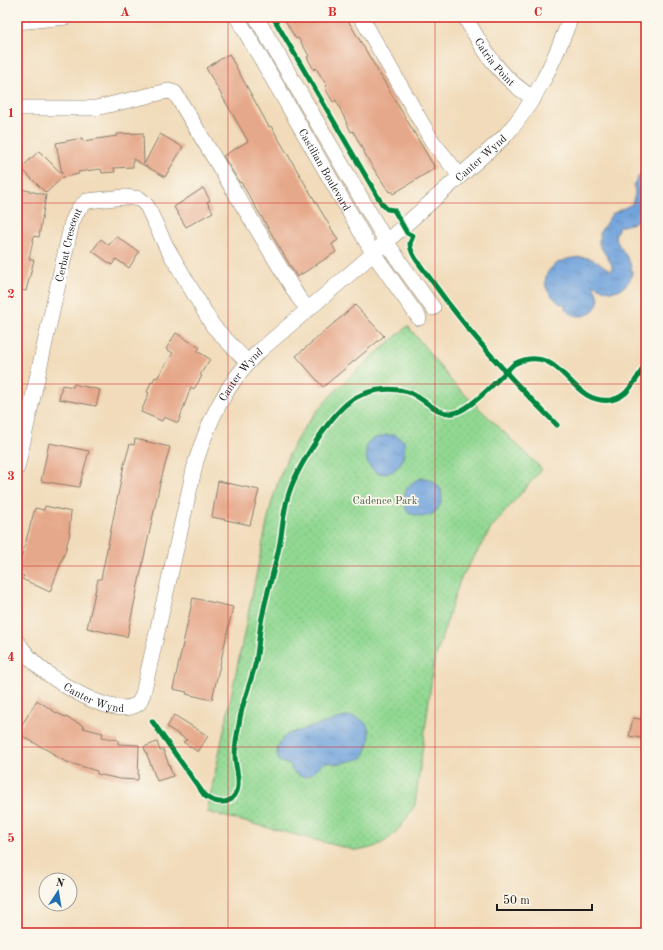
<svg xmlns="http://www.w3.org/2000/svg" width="663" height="950" viewBox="0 0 663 950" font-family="'Old Standard TT',serif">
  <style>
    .park { fill: url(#park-dots); stroke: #567a57 }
    .water { fill: url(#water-ripples); stroke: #465f7c }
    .building { fill: #e6a88a }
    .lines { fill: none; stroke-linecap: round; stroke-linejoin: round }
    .minor-casing { stroke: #867c6b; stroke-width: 16 }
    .minor { stroke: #fff; stroke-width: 15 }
    .cycleway-casing { stroke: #fbf7ec; stroke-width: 8 }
    .cycleway { stroke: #00873e; stroke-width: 5 }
    .grid { fill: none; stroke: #d62828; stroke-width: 1; stroke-opacity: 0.55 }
    .labels { text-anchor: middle; stroke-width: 3.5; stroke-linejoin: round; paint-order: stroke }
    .street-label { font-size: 11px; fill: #1c1c1c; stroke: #fbf7ec }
    .park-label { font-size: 11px; fill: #455e45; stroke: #fbf7ec }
    .neatline { fill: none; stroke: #d62828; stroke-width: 1.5 }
    .grid-label { font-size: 13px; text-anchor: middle; font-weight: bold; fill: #d62828 }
  </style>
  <defs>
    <pattern id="park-dots" width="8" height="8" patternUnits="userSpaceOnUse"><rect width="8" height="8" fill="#91d892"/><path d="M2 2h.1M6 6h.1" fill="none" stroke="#7cb97d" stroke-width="1.8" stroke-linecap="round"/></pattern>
    <pattern id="water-ripples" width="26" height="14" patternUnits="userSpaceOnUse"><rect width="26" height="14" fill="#6fa2db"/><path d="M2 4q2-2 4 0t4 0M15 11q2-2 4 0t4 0" fill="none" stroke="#5a83b1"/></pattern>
  </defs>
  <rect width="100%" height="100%" fill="#fbf7ec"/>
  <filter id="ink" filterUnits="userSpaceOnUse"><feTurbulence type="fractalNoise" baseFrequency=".025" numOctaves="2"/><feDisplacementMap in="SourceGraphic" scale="8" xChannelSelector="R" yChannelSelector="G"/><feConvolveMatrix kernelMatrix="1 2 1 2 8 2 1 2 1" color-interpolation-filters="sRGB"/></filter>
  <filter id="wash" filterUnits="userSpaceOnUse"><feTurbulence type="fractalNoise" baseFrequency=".012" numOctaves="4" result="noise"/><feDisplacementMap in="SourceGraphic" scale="16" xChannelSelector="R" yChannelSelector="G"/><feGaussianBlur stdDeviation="0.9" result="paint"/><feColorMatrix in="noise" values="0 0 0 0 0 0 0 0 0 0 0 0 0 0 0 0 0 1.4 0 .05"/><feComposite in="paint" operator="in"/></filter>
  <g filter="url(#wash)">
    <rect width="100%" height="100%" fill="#f1dbba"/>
    <!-- park -->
    <path class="park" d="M408,326L453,383L542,469L492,527L460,580L434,662L415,805C401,829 384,851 354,850L207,812L268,518C273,495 280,474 290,452C314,402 367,362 408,326Z"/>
    <!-- water -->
    <g class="water">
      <path d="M646,164V214L634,223L619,227L615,236C618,251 647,270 622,288C611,295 603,289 593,284L599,298C596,316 578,322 565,309V304H560C555,299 548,293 546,287C540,263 575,253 592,259C598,262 605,267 611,271L612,270V265L599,244L600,232L612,214L632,204L635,194L634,184Z"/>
      <path d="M387,435H396L404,441C410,483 358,485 367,443L375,438Z"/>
      <path d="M422,478C447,479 448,510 427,516C421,518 414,514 408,513C400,497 405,483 422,478Z"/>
      <path d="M348,716C374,718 374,740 362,758L339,764L325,762C316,767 311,781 298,775C294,773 292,770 290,765L279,761C274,750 279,741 288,734Z"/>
    </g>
    <g id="blocks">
      <!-- building -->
      <g class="building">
        <path d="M283,17H346L435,168L393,194L391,191L389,192L370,163L353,131L351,132L336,100L333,102L325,88L327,86L316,68L314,70L307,57L309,56L304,47L298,38L296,39Z"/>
        <path d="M229,54L269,127L271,126L338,240L332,244L336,252L297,277L241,182L240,183L223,156L248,141L206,68Z"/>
        <path d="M143,133L144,164L160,134L183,147L165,177L133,159V167L114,168L115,172L102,173L101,169L78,172L79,174L63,177L46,193L21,168L39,151L62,174L56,143L82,138L83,141L117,136V134Z"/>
        <path d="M17,188L46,195L39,237L34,236L29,259L34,260L26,291L17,289Z"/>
        <path d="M203,188L210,200L207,202L213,212L186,227L174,207Z"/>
        <path d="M116,236L139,252L129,268L116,259L112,265L92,251L101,239L109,245Z"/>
        <path d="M355,305L384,336L323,387L296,356Z"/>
        <path d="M176,333L200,348L197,351L210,359L200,375L202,376L194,389L191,387L178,423L164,417L162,421L141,412L149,393L147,392L151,382L152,383L155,377L157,378L173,353L166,349Z"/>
        <path d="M74,384L100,390L96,406L59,399L62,385L73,387Z"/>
        <path d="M135,439L170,447L160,483L127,637L87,628L98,579H101L102,574L124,465L130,444L134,445Z"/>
        <path d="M49,443L89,451L79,487L41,481Z"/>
        <path d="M218,481L259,490L250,525L212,517Z"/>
        <path d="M45,506L71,512L69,532L70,533L65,552L50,592L22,579L24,576L17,573L35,508L44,510Z"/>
        <path d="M193,598L233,607L212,700L186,694L187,692L173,689Z"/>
        <path d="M37,700L55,712L84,726L83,728L103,733L102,737L118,740V744L139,745L138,780L120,779L97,774V771L67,762L53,755L54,754L17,733Z"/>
        <path d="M174,715L208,736L198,752L183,742L187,740L167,727Z"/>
        <path d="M633,718L646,720V739L629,736Z"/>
        <path d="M157,742L160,751L163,749L173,776L157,781L144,747Z"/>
      </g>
    </g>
  </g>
  <g filter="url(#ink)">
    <use href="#blocks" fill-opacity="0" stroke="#867c6b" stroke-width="1"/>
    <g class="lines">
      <!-- minor casing -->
      <g class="minor-casing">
        <g id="minor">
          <path id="s1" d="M237,17L373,253L419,318"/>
          <path d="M256,17L386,241L402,265L433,308"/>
          <path d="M361,17L432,141L460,176"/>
          <path id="s2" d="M465,17C483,49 501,80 534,98"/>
          <path d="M17,22L66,17"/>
          <path d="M17,108H96L168,91L175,93L298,297L307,308"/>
          <path id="s3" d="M17,468L72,222L79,208L87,201L125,197L140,199L147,206L166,246L213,326L248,363"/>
          <path id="s4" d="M17,642C23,649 28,657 35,663C52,680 116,722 139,703L143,694L196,461C209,420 226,384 257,353L359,266L504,137C536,102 554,61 571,17"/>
        </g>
      </g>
      <!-- minor -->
      <use href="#minor" class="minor"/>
      <!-- cycleway casing -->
      <g class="cycleway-casing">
        <g id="cycleway">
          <path d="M273,17L382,204L387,209L394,210L407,233L413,236L410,243C410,255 422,267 429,277C467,331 510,379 557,425"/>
          <path d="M152,721L205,796C216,804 231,806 237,791C241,780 235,767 235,756C235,745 237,734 239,724C242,702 251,683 256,661C259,645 259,629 263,613C267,591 275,569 279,547C283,529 283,510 289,493C297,468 328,418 349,402C364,390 390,386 408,392C423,397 437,416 454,413C471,410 501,376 514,364C563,340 568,406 611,400C617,399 625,395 629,389C636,381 641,372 646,363"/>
        </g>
      </g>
      <!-- cycleway -->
      <use href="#cycleway" class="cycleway"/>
    </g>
  </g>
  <!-- grid -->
  <path class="grid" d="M228,17V933M435,17V933M17,203H646M17,384H646M17,566H646M17,747H646"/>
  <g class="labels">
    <!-- street labels -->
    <g class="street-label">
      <text dy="4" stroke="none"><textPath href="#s2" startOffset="54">Catria Point</textPath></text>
      <text dy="4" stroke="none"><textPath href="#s4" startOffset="816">Canter Wynd</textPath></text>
      <text dy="4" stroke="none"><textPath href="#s1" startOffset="176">Castilian Boulevard</textPath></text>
      <text dy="4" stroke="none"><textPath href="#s3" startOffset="229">Cerbat Crescent</textPath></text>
      <text dy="4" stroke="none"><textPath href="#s4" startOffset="492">Canter Wynd</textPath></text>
      <text dy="4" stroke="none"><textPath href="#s4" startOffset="97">Canter Wynd</textPath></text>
    </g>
    <!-- park labels -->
    <g class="park-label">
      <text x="385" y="504">Cadence Park</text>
    </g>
  </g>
  <!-- margin -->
  <rect width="663" height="950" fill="none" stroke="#fbf7ec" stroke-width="44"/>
  <!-- north arrow -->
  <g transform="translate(58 892) rotate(12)"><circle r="19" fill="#fbf7ec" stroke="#a29f99"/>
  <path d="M0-3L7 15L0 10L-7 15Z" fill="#1f6fb2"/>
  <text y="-6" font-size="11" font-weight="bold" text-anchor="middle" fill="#1c1c1c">N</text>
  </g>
  <!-- scale -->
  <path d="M497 904v6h95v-6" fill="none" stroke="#1c1c1c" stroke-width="2"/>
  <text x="503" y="904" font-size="12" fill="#1c1c1c" stroke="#fbf7ec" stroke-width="3" paint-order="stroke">50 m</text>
  <rect x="22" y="22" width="619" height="906" class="neatline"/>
  <g class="grid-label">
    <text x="125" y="16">A</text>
    <text x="332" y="16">B</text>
    <text x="538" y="16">C</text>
    <text x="11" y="117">1</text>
    <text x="11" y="298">2</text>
    <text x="11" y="480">3</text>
    <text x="11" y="661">4</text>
    <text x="11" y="842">5</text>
  </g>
</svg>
